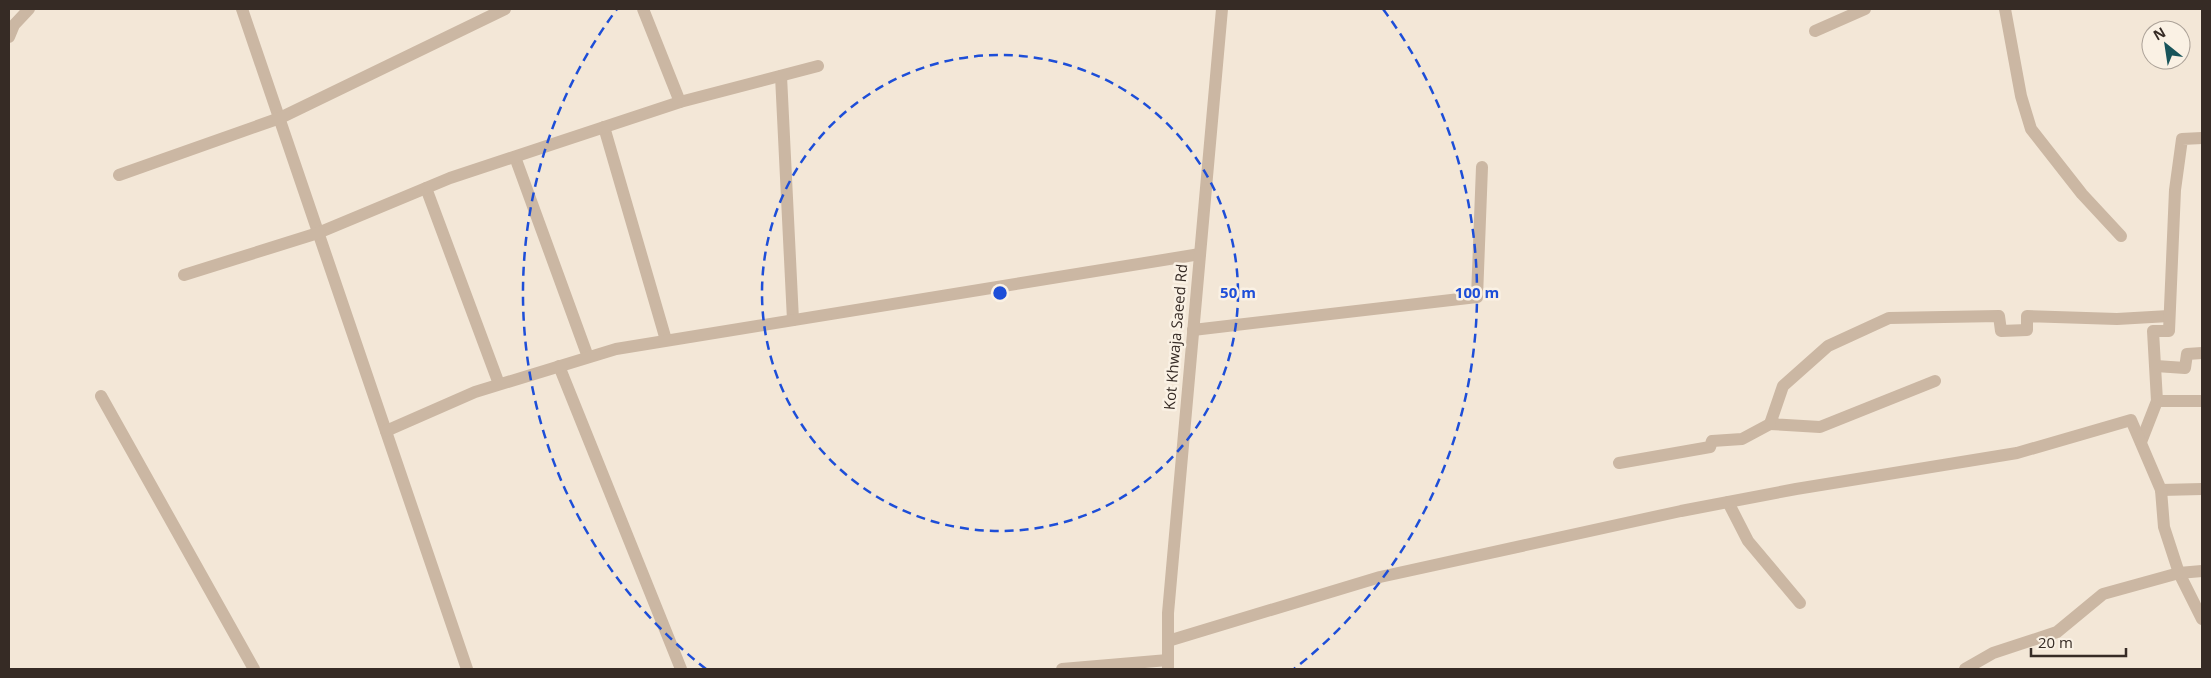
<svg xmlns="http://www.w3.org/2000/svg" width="2211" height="678" viewBox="0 0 2211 678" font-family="'Open Sans',sans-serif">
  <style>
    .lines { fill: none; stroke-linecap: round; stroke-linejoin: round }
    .minor { stroke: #cbb7a3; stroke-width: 12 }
    .ring { fill: none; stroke: #1d4ed8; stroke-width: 2.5; stroke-dasharray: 9 6 }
    .labels { text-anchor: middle; stroke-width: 5; stroke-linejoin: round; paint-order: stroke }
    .street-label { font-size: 15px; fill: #362b25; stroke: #faf1e4 }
    .centre { fill: #1d4ed8; stroke: #faf1e4; stroke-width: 2.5 }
    .ring-label { font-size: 15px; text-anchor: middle; font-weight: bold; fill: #1d4ed8; stroke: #faf1e4; stroke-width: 5; stroke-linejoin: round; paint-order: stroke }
  </style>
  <rect width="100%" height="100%" fill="#f3e7d7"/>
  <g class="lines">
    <!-- minor -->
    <g class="minor">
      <path d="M242,9L467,669"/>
      <path d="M643,9L680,102"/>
      <path d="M2005,9L2021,96L2031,129L2082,194L2121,236"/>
      <path d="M1815,31L1865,9"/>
      <path d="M9,37L14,25L29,9"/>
      <path d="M781,76L793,320"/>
      <path d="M604,127L666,340"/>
      <path d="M515,157L588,357"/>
      <path d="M119,175L280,118L505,9"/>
      <path d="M426,188L499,384"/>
      <path d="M184,275L318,233L450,178L680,102L818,66"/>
      <path d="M1193,330L1477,297L1482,167"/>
      <path d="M559,366L681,669"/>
      <path d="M2156,366L2185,368L2187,354L2202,353"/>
      <path d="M1935,381L1820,427L1770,424L1783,386L1828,346L1889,318L1999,316L2001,331L2027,330V316L2117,319L2169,316"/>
      <path d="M101,396L254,669"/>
      <path d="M2157,401L2153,331H2169L2175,190L2182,139L2202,138"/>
      <path d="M386,431L475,392L616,349L1200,254"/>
      <path d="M2141,442L2157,401H2202"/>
      <path d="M1619,463L1710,447L1712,441L1742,439L1770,424"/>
      <path d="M2161,490L2202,489"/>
      <path d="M1728,502L1748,541L1800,603"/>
      <path d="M1168,641L1380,577L1681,511L1796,489L2017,453L2131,420L2161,490L2164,527L2179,573L2202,619"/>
      <path d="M1062,669L1168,660"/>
      <path d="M1168,669V613L1222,9"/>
      <path d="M1965,669L1993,653L2057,632L2103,594L2179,573L2202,571"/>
    </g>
  </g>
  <!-- distance rings -->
  <g class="ring">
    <circle cx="1000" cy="293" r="238"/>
    <path d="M706 669A477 477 0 0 1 617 9M1383 9A477 477 0 0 1 1294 669"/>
  </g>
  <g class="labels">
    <!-- street labels -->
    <g class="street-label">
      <text transform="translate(1176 337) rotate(-85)" y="5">Kot Khwaja Saeed Rd</text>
    </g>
  </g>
  <circle cx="1000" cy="293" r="8" class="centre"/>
  <g class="ring-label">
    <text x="1238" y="298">50 m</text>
    <text x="1477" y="298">100 m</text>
  </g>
  <!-- border -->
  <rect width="2211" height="678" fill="none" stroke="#362b25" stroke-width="20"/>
  <!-- north arrow -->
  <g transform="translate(2166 45) rotate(330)"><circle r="24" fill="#faf1e4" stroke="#aca298"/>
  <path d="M0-4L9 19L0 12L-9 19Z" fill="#18545a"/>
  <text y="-8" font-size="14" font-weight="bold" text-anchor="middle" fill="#362b25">N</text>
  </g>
  <!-- scale -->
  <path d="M2031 648v8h95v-8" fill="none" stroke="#362b25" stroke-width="2.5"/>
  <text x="2038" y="648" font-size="15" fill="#362b25" stroke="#faf1e4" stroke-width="4" paint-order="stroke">20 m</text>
</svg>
